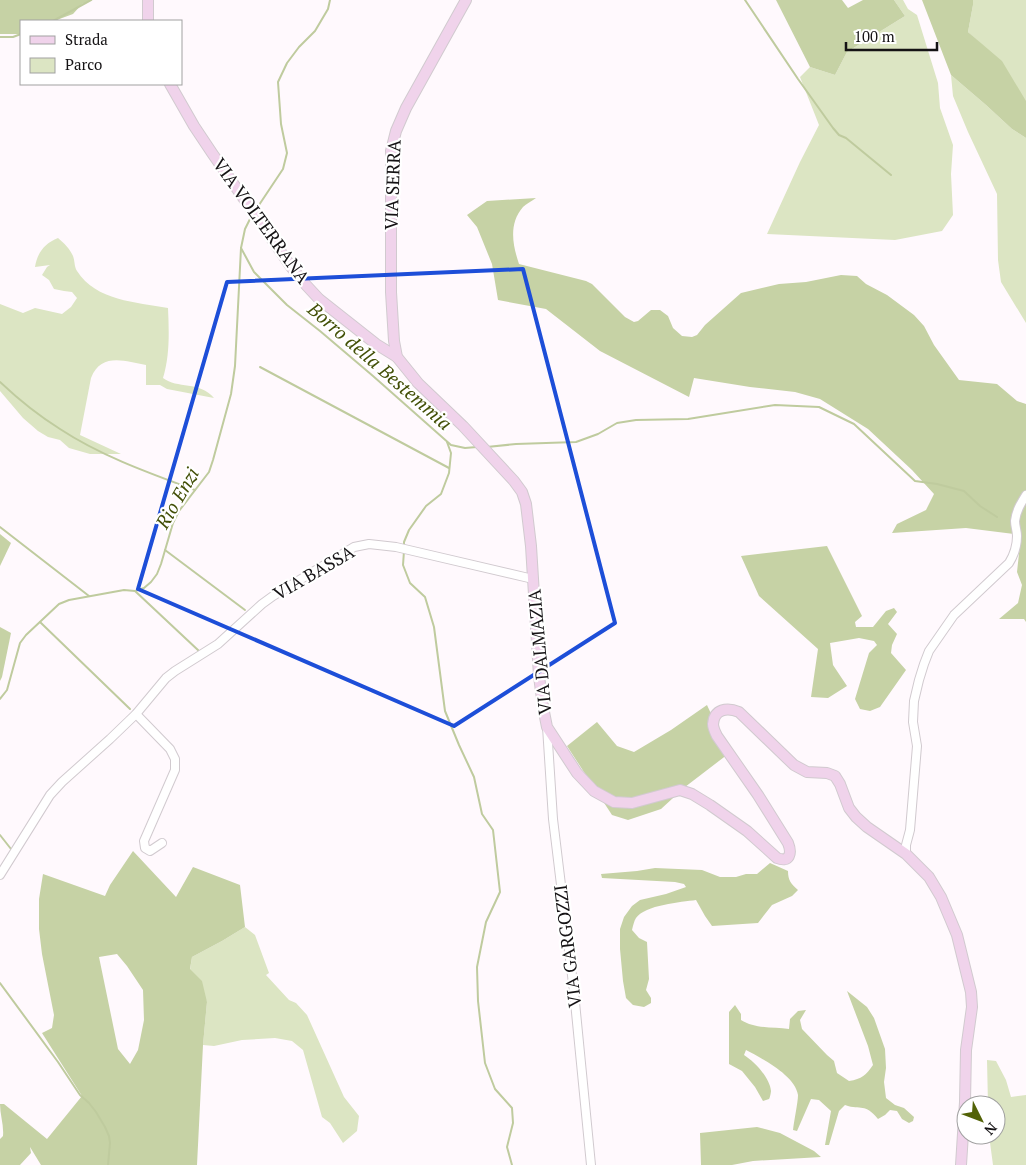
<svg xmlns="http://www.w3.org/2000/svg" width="1026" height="1165" viewBox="0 0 1026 1165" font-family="'PT Serif',serif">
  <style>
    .green { fill: #dce5c3 }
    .forest { fill: #c6d2a5; fill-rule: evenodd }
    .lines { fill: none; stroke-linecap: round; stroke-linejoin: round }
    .stream { stroke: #bfcb9e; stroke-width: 2 }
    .street-casing { stroke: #d1cacf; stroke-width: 10 }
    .secondary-casing { stroke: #d1cacf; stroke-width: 12 }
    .street { stroke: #fff; stroke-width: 8 }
    .secondary { stroke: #f0d3eb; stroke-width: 10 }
    .marked { fill: none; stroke: #1d4ed8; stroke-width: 4; stroke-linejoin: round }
    .labels { text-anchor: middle; stroke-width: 4.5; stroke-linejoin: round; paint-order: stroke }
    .street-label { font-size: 18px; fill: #151315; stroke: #fff }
    .water-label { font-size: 19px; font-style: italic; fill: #435008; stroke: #fff }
  </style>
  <rect width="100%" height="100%" fill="#fff9fd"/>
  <!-- green -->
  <g class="green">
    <path d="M894,0H903L908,9L917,15L938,83L940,108L953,145L951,174L953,215L942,231L895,240L767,234L800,162L819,125L800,77L810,67L835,75L847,52L905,16Z"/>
    <path d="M973,0H1026V102L979,42L968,32L973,5Z"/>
    <path d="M951,75L986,105L1012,129L1026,138V323L1001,282L998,260L997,194L968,132L953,96Z"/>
    <path d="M58,238C64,243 70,249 73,256C75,261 74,266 77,271C96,301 136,302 168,308C169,331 170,355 163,378C177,389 200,381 214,398L167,389L160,385H146V365C125,361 101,352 91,378L80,435L121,454H90L69,448L60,440L48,437L38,431L23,418L0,391V304L23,313L35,308L62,314L71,307L77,298L72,292L64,291L54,289L49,280L42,275L47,267L50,265L35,267C37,253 45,243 58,238Z"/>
    <path d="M245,927L255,935L269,973L266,975L289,1000L296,1003L307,1015L344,1097L359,1116L357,1131L343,1143L330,1123L322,1117L303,1050L292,1041L275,1038L242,1040L214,1046L203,1045L207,1002L190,970L192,957L222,941Z"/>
    <path d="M987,1060L996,1061L1006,1080L1011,1097L1026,1095V1165H993L989,1135H996V1105H988Z"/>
  </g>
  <!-- forest -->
  <g class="forest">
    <path d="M0,0H93L82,4L73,14L54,21H21V34H0Z"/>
    <path d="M776,0H842L848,8L863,0H894L905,16L847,52L835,75L810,67Z"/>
    <path d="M922,0H973V5L968,32L1002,61L1026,101V138L1012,129L986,105L951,75Z"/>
    <path d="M536,198C532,201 526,204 523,207C508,224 513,246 519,264L586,281L592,284L625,317L634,322L638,321L651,310H660L668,316L673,328L682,336L692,337L697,335L705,325L741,293L779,284L806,282L841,275L857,276L866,284L887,295L914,315L924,326L934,345L959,380L997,384L1017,401L1026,404V622L1024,619H999L1018,603L1022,585L1017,572L1021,535L966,528L892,533L897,524L926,510L934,494L912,470L868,429L820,399L795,392L750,387L694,378L689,397L600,351L546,309L498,300L492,264L477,227L467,215L487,201Z"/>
    <path d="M0,534L11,543L0,566Z"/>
    <path d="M827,546L862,616L855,622L856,627H873L886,611L894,608L897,612L888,624L897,634L892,645L891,653L906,670L880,707L870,711L860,709L855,699L869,653L877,645L874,641L859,638L830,643L833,665L847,686L828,698L811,697L818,649L759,596L741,556Z"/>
    <path d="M0,627L11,633L2,677L0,681Z"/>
    <path d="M707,705L718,729L732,751L685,787L661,809L628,820L612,815L567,746L597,722L617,746L634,752L671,730Z"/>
    <path d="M133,851L176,897L193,867L240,885L245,927L222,941L192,957L190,969L202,981L207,1002L203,1045L197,1165H41L30,1147L31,1153L20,1165H0V1139L3,1136C4,1125 0,1115 0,1104H4L47,1139L82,1096L42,1033L52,1028L54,1015L42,954L39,929V899L43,874L105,896L110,885ZM117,954L127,966L143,990L144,1020L138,1050L130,1064L118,1049L99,957Z"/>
    <path d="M770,863L788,871C788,880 791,884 798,890L792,896L772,905L758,923L712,926L705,916L696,900C681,902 645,905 636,918C634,921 633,926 632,930L639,938L647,942L649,979L646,990L651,998V1003L644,1007L633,1005L626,998L623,981L620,949V929L624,917L632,906L640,900L666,894L686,887L684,884L675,882L602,878L601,874L637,871L655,868L702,870L720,877H736L746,874H757Z"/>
    <path d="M847,991L867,1007L874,1018L885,1049L886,1068L884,1082L886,1098L895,1105L904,1108L914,1117L913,1121L909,1123L902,1119L897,1111L890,1110L885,1115L878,1119C864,1102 862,1111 845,1105L839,1111L829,1145H825L831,1111L819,1100L811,1099L797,1131L793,1130C794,1121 798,1102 798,1095C795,1075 761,1058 746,1050L744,1055C755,1062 770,1078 771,1091C771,1092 770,1098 769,1099L763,1101L755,1087L742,1071L729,1064V1012L735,1005L741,1014V1020C755,1029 774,1027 789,1029L790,1019L798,1011L806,1010L800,1020L802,1029L827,1055L834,1061L837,1073L849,1081C862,1079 866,1075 873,1065L868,1046Z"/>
    <path d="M757,1127L780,1133L814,1151L821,1157L753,1161L732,1165H701L700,1133Z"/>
  </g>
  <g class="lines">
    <!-- stream -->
    <g class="stream">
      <path d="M745,0L798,79L833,128L839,135L846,138L891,175"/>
      <path d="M53,21L91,0"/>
      <path d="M0,37H13L21,34"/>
      <path d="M257,208L283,169L287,153L281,124L278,82L287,63L299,47L315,31L328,9L330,0"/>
      <path d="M241,248L254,272L287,305L320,331L373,376L451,445L465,448L477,447"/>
      <path d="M260,367L449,468"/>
      <path d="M0,382C18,399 39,416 60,429C101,456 149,473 195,490"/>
      <path d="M487,447L516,444L576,442L598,434L617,423L636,420L688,419L775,405L819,407L854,424L915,481L937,484L964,491L980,506L997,517"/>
      <path d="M0,527L89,596"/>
      <path d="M404,546V542L409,530L426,506L441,494L449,473L451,453L447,442"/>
      <path d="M165,550L245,610"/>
      <path d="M404,551L403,565L410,583L425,597L434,627L445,711L459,745L474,777L482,814L493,830L500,892L486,922L477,967L478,1001L485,1063L495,1089L512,1108L513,1123L507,1147L512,1165"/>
      <path d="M135,591L199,651"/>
      <path d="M40,622L130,709"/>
      <path d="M0,699L7,690L20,643L26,635L59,604L69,600L124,590L135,591L144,588L151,582L157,574L161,564L173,523L179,511L209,472L213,460L231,394L235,366L241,248L245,229L251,217"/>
      <path d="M0,835L11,849"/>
      <path d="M0,983L58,1062L80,1095L89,1103L96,1112L105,1127L109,1136L110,1143L108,1165"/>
    </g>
    <!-- street casing -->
    <g class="street-casing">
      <g id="street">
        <path d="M136,714L170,749L175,759V770L144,841L145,848L150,851L162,843"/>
        <path d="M547,727L553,819L574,992L591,1165"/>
        <path d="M906,854V845L910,830L917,746L913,722L914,701L919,680L924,664L929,651L954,615L1009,563C1014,555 1017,546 1017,536C1017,531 1015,526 1015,521C1016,511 1021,503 1026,495"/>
        <path d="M0,875L50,795L62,782L110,739L136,714L166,678L175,671L218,644L262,604L273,596L354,547L369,544L396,547L533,579"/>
      </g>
    </g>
    <!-- secondary casing -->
    <g class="secondary-casing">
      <g id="secondary">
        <path d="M466,0L406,108L396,131L391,151V292L394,341L397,357L418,383L463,426L514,481L522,492L526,504L531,546L539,676L543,707L547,727L577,773L594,791L614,802L632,803L680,790L692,794L710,805L747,831L777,858C790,863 792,853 788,843L758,795L717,736C715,732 713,728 713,724C714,709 727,707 739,712L794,765L807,772L827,773L835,776L840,784L849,808L856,817L867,827L906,854L929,877L941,897L957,935L971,992L972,1007L966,1050L965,1102L961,1165"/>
        <path d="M148,21V0"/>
        <path d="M170,84L194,126L212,153L292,268L306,285L319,299L376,344L397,357"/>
      </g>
    </g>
    <!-- street -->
    <use href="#street" class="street"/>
    <!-- secondary -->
    <use href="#secondary" class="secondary"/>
  </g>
  <!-- marked area -->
  <path class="marked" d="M523,269L615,623L454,726L138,589L227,282Z"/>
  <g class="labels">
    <!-- street labels -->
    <g class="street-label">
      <text transform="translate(393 185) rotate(-88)" y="6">VIA SERRA</text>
      <text transform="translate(261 221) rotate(54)" y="6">VIA VOLTERRANA</text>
      <text transform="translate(314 573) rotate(-30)" y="6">VIA BASSA</text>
      <text transform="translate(540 652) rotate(-95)" y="6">VIA DALMAZIA</text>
      <text transform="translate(568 946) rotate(-97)" y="6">VIA GARGOZZI</text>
    </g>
    <!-- water labels -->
    <g class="water-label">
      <text transform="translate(380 366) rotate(41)" y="7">Borro della Bestemmia</text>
      <text transform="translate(177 498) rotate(-60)" y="7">Rio Enzi</text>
    </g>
  </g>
  <!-- legend -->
  <rect x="20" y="20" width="162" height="65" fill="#ffffff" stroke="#a1a1a1"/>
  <rect x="30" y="36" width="25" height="8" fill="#f0d3eb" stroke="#a1a1a1"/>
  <text x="65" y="45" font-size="15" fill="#151315">Strada</text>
  <rect x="30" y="58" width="25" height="15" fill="#dce5c3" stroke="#a1a1a1"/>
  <text x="65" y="70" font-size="15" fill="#151315">Parco</text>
  <!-- north arrow -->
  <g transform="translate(981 1120) rotate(132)"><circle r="24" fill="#ffffff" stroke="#a1a1a1"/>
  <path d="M0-4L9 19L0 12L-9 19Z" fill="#526206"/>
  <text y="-8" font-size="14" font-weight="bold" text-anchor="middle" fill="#151315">N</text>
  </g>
  <!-- scale -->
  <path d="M846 42v8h91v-8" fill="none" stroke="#151315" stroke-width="2.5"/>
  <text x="854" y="42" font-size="15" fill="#151315" stroke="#ffffff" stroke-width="4" paint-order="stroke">100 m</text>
</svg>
